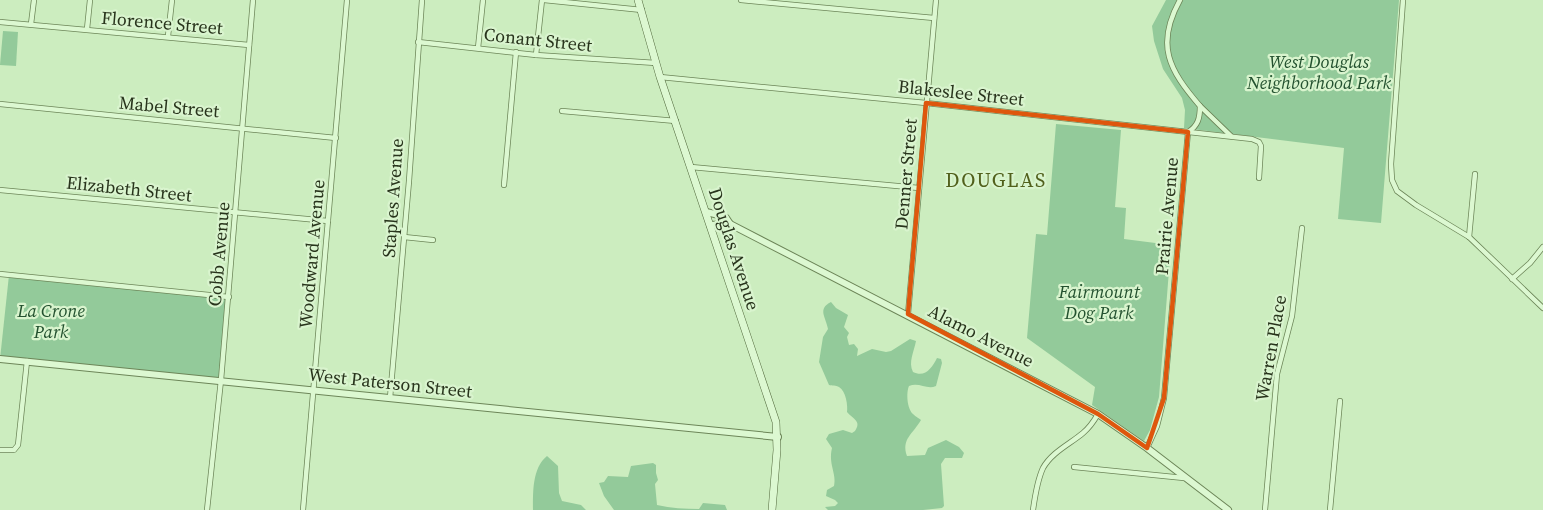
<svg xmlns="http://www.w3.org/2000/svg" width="1543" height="510" viewBox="0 0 1543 510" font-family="'Source Serif 4',serif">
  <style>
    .green { fill: #93ca9a }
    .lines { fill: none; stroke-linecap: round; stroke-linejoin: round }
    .minor-casing { stroke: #6c8558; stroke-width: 6 }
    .tertiary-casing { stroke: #6c8558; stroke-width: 8 }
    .secondary-casing { stroke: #50673b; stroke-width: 8 }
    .minor { stroke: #dcf8d1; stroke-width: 4.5 }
    .tertiary { stroke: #dcf8d1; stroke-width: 6 }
    .secondary { stroke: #dcf8d1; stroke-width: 7 }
    .marked { fill: none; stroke: #de570d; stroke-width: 4.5; stroke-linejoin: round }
    .labels { text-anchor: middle; stroke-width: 4.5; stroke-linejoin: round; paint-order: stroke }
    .street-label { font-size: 18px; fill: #28341c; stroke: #d9f4ce }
    .park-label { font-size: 18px; font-style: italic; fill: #23512f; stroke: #d9f4ce }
    .neighbourhood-label { font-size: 20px; letter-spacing: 1.5px; fill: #51601c; stroke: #d9f4ce }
  </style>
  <rect width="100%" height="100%" fill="#ccedbf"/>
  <!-- green -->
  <g class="green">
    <path d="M1166,0H1399L1381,223L1338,219L1344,148L1184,128L1185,110L1182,98L1163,69L1154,41L1152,26Z"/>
    <path d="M3,31L18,32L16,66L0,65Z"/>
    <path d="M1056,124L1121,130L1115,207L1126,208L1124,239L1171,245L1159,397L1150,430L1144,441L1092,405L1095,387L1027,338L1036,234L1047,235Z"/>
    <path d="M9,275L229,297L221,380L0,359Z"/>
    <path d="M831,302L836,308L848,315L844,327L849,333L847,337L849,345L854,344L858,349L857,356L872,349L886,352L891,351L910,339L916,341C914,352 908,362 913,372C925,378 932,368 937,358L941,359L942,363L936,386C927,390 919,382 909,386C906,392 907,409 913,414C916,417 919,418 921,420C913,434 901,439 907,456L925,455L928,448L946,440L959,447L964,453L962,458H945L941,464L944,506L942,508L923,510H828L825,507L835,506L838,503L835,500L826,496L827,490L834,486C837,474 828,464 832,448L826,439L829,434L843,430L852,433L855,431C862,421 853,419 847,412C848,406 846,391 839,387C836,385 832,386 829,385L819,362L823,337L828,329C826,317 817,309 831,302Z"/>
    <path d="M547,456L558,466L559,493L562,501L581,505L586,510H533C533,493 532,468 547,456Z"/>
    <path d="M653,463L656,465V473L658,480L655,484L657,505C671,508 685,509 699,509L703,503L725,505L727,510H614L604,496L599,483L604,482L608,476L628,477L631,466Z"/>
  </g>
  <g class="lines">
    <!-- minor casing -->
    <g class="minor-casing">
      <g id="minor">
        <path d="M544,0L642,10"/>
        <path d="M741,0L934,18"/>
        <path d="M1403,0L1391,164L1392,180L1397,191L1416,205L1469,237L1543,308"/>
        <path d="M0,22L249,45"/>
        <path d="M31,24L34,0"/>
        <path d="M87,29L90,0"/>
        <path d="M168,36L172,0"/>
        <path d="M418,42L536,55L656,63"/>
        <path d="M478,48L483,0"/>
        <path d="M536,55L542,0"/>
        <path d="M660,77L926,103L1252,139L1259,142L1261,146L1259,178"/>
        <path d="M0,104L336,138"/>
        <path d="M1200,106L1231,136"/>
        <path d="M562,111L676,121"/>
        <path d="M691,167L919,188"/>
        <path d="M504,185L516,52"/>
        <path d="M0,190L328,221"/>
        <path d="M404,237L433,240"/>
        <path d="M1469,237L1475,174"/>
        <path d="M0,274L229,297"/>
        <path d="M1512,279L1530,263L1543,247"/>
        <path d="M908,314L936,0"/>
        <path d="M390,398L409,181L422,0"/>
        <path d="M1147,448L1157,426L1164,398L1188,132C1198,126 1200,118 1200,106C1169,70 1155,45 1180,0"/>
        <path d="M0,450H14L18,445L27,361"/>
        <path d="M1074,467L1184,478"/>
        <path d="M207,510L221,380L253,0"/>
        <path d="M303,510L347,0"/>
        <path d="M1033,510C1035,496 1037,481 1043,468C1052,452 1070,444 1083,433C1089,428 1094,421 1098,414"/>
        <path d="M1265,510L1277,374L1292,316L1302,228"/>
        <path d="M1330,510L1340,401"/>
      </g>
    </g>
    <!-- tertiary casing -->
    <g class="tertiary-casing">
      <g id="tertiary">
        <path d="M706,212L719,215L726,218L730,224L1098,414L1147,448L1228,510"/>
        <path d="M710,225L730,224"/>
        <path d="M0,359L778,437"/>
      </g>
    </g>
    <!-- secondary casing -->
    <g class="secondary-casing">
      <path id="secondary" d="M638,0L660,77L776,422L777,450L772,510"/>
    </g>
    <!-- minor -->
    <use href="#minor" class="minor"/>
    <!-- tertiary -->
    <use href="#tertiary" class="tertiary"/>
    <!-- secondary -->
    <use href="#secondary" class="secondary"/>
  </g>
  <!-- marked area -->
  <path class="marked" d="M926,103L1188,132L1164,398L1147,448L1098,414L908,314Z"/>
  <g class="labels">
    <!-- street labels -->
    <g class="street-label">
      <text transform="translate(162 23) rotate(5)" y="6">Florence Street</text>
      <text transform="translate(538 40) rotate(6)" y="6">Conant Street</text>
      <text transform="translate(961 93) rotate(6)" y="6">Blakeslee Street</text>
      <text transform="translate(169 107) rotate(5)" y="6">Mabel Street</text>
      <text transform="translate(906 174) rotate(-85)" y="6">Denner Street</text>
      <text transform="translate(129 189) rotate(6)" y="6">Elizabeth Street</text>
      <text transform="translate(393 198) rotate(-86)" y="6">Staples Avenue</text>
      <text transform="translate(1167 216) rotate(-85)" y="6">Prairie Avenue</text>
      <text transform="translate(734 249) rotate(72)" y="6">Douglas Avenue</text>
      <text transform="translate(219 254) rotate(-85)" y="6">Cobb Avenue</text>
      <text transform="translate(312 254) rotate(-85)" y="6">Woodward Avenue</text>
      <text transform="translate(981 336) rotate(27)" y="6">Alamo Avenue</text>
      <text transform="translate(1271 348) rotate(-80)" y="6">Warren Place</text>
      <text transform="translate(390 383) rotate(6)" y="6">West Paterson Street</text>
    </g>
    <!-- park labels -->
    <g class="park-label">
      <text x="1319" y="68">West Douglas<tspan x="1319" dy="21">Neighborhood Park</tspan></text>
      <text x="1099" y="298">Fairmount<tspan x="1099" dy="21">Dog Park</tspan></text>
      <text x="51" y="317">La Crone<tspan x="51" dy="21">Park</tspan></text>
    </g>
    <!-- neighbourhood labels -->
    <g class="neighbourhood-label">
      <text x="996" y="187">DOUGLAS</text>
    </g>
  </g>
</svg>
